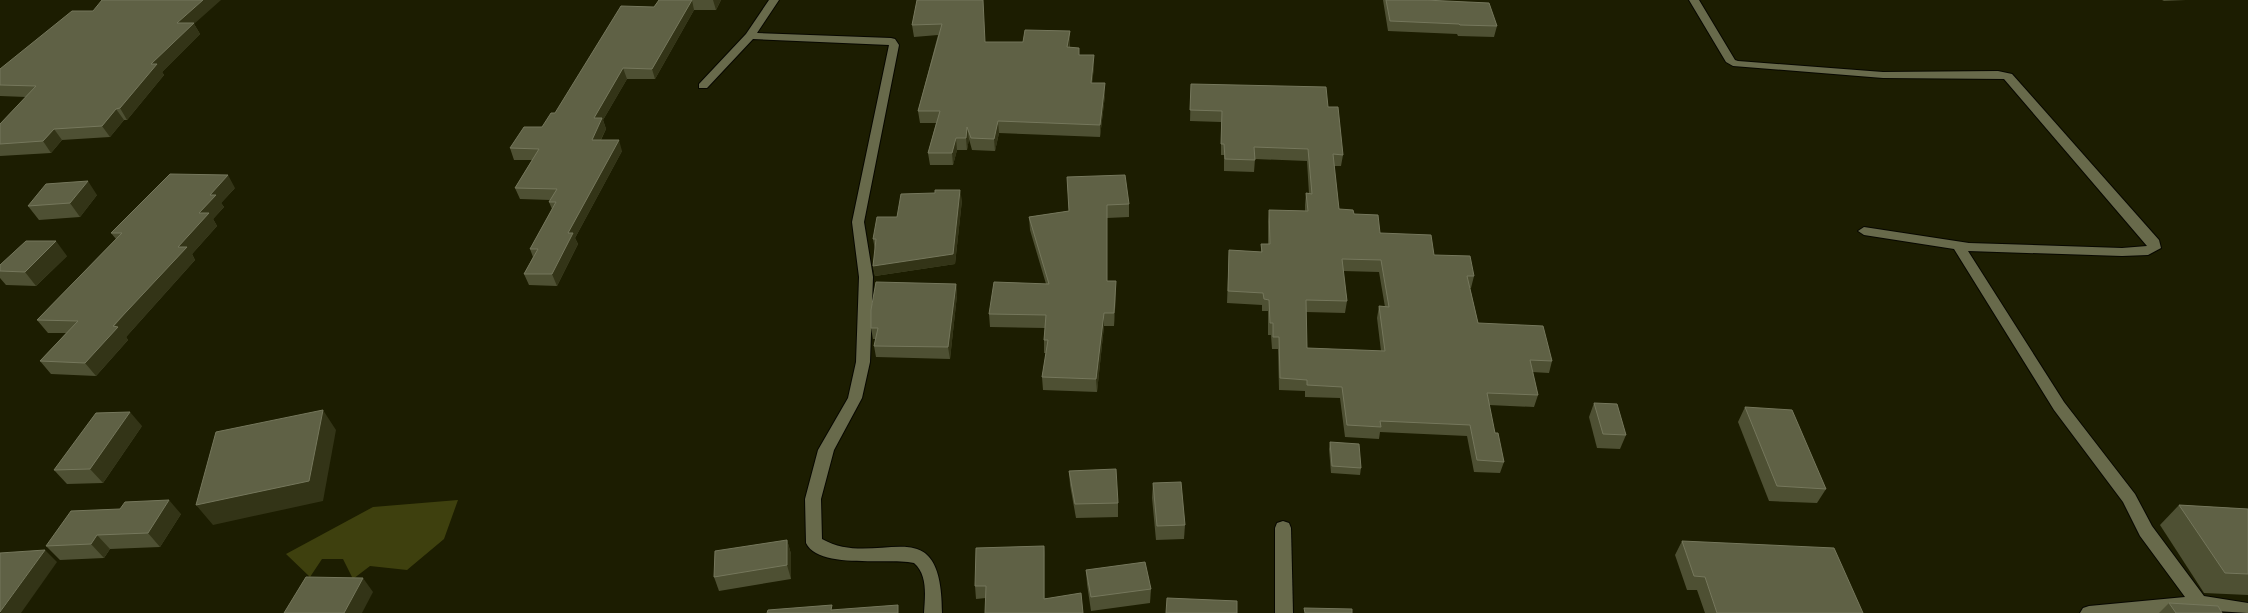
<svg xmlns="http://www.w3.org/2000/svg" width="2248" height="613" viewBox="0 0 2248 613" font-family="'Golos Text',sans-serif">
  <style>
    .green { fill: #3e400e }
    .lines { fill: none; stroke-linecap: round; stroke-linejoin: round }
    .minor-casing { stroke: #070700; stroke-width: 2 }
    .minor { fill: #686a4b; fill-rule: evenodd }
    .wall { fill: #4e5033; fill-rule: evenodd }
    .shaded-wall { fill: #333417 }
    .building { fill: #5f6145; stroke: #75775c; fill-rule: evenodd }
  </style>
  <rect width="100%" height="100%" fill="#1c1d01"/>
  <!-- green -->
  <path class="green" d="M458,500L444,539L407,570L370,566L353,579L343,559H322L310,577L286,554L373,507Z"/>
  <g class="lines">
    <!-- minor casing -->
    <g class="minor-casing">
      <g id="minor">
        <path d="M769,0H779L757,33L891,38L895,39L899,45L864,222L873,277L870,362L862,398L834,450L821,499L822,539C878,571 942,503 942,613H924C925,596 928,575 914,563C888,557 819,570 806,543L805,499L818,450L848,398L856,362L859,277L852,222L889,45L753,39L707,88H699V84L746,34Z"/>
        <path d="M1689,0H1699L1735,60L1738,61L1883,72L1998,71L2012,74L2159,240L2161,248L2148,255L2122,256L1968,251L2064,402L2135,494L2152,526L2204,596L2248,603V613L2199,610L2170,613H2080L2083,608L2089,606L2185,597L2140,536L2123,502L2054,410L1954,249L1864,235L1858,231L1864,227L1969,243L2122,248L2147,246L2004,79L1883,78L1733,66L1726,62Z"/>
        <path d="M1283,521L1289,523L1291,528L1293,613H1275V528L1277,523Z"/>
      </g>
    </g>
    <!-- minor -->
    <use href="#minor" class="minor"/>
  </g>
  <!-- wall -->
  <g class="wall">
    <path d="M659,0H721L716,10H694L655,79H627L603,120L606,129L601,140L622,151L575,238L578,244L557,286L529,285L524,274L533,257L530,249L552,209L549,202L550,200L520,199L515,188L532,160H514L510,148L542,127L654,7Z"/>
    <path d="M917,0L985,42H1023L1070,31V47L1094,67L1092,83L1105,95L1100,137L999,133L995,151L972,150L969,139L967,150H957L953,165H930L928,153L936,123H920L918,111L938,35L914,37L912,25Z"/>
    <path d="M1383,0H1425L1497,26L1494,37L1458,36L1457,34L1388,31Z"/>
    <path d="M2162,0H2186L2164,1Z"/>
    <path d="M194,24L200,34L162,72L164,75L127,120H124L110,137L62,140L51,153L0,156V124L26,97L0,96V69Z"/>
    <path d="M1191,84L1328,107L1343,155L1341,166H1334L1339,209L1354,214L1380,233L1434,255L1474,276L1471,288H1470L1478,323L1552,361L1549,373L1532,372L1538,395L1534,407L1489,405L1495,433L1504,462L1500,473L1474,472L1467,436L1380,432L1379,439L1345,437L1340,398L1305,397V391L1279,390L1278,349H1272L1271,335H1268V311H1262V305L1227,303L1229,250L1261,252V244H1268V221L1269,210L1305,211V205L1306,193L1309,194L1307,161L1255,159L1254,172L1224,171V155H1221V122L1190,121ZM1343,271L1379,272L1385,307L1379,306L1377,318L1381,351L1307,348L1306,312L1345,313L1347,301Z"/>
    <path d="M1067,177L1129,204V217L1107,218V281L1116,294L1114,326H1104L1097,392L1043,390L1042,377L1046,353H1044V340L1045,328L990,327L989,314L1046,284L1030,230L1029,217L1069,211Z"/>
    <path d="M235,188L221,203L224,207L213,219L217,226L192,254L195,260L126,337L128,340L96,376L51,374L40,361L66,333H48L37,320L116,239L111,233Z"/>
    <path d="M97,195L80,217L39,220L28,206Z"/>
    <path d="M962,200L955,264L875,276L873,266L875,250L873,239L897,217Z"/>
    <path d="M67,256L36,286L6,285L0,278V265Z"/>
    <path d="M956,284L957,295L950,359L876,357L874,346L876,339H873L871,328Z"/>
    <path d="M1594,403L1626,435L1620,449L1597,448L1589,417Z"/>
    <path d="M1745,407L1826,489L1817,503L1769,501L1738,422Z"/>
    <path d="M142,426L103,483L67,484L54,470Z"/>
    <path d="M1330,442L1361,468L1360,475L1331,473L1329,449Z"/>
    <path d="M1069,471L1118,503V517L1076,518L1070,485Z"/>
    <path d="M1153,483L1185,525L1184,539L1156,540L1152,498Z"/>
    <path d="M2179,505L2248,509V595L2204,593L2160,525Z"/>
    <path d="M120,509L181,514L160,547L110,549L104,558L60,560L46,546Z"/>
    <path d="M787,540L791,554V579L719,591L714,577Z"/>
    <path d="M1682,541L1863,613H1705L1697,590H1687L1675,555Z"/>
    <path d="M1044,546L1045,558V598L1083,613L986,598L976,599L975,586Z"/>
    <path d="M1086,570L1151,589L1150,603L1091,611L1087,584Z"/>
    <path d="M2169,603L2222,613H2159Z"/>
  </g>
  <!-- shaded-wall -->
  <g class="shaded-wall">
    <path d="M203,0H221L194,24L200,34L162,72L164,75L127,120L120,108L151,64L177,23Z"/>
    <path d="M692,0L694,10L655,79L652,69Z"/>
    <path d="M713,0H721L716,10Z"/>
    <path d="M1070,31V42L1068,59L1067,47Z"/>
    <path d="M1094,55V67L1091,94V83Z"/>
    <path d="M623,68L627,79L603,120L606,129L595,151L592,140L594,118Z"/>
    <path d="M1105,83V95L1100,137V125Z"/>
    <path d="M116,109L124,120L110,137L102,126Z"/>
    <path d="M998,121L999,133L995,151L994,139Z"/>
    <path d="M967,127L969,139L967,150L966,138Z"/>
    <path d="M54,129L62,140L51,153L43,141Z"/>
    <path d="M956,138L957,150L953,165L952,153Z"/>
    <path d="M619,140L622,151L575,238L578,244L557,286L552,274L568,233Z"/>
    <path d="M228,175L235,188L221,203L224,207L213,219L217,226L192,254L195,260L126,337L128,340L96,376L85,363L178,247L210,195Z"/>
    <path d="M88,181L97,195L80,217L70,203Z"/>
    <path d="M960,190L962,200L955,264L875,276L873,266Z"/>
    <path d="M56,241L67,256L36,286L25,272Z"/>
    <path d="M1116,281V294L1114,326V313Z"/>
    <path d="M956,284L957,295L950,359L948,347Z"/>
    <path d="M1104,313V326L1097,392L1096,379Z"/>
    <path d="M323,410L336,430L323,501L213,525L196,505Z"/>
    <path d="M130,412L142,426L103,483L90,469Z"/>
    <path d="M169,500L181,514L160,547L148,533Z"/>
    <path d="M97,535L110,549L104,558L91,544Z"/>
    <path d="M787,540L791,554V579L787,565Z"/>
    <path d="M1044,546L1045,558V611L1044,599Z"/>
    <path d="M45,550L57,562L21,613H0Z"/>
    <path d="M363,578L373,592L362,613H344Z"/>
  </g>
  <!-- building -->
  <g class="building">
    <path d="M102,0H203L177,23H194L151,64H157L120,108L116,109L102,126L54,129L43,141L0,144V124L36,86L0,85V69L72,11H93Z"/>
    <path d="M659,0H692L652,69L623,68L594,118H602L592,140H619L568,233H573L552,274H524L538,249H530L556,202H549L557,189L515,188L539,149L510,148L524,127H542L551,113H555L621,6L654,7Z"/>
    <path d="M917,0H983L985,42H1023L1025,30L1070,31L1067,47L1079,48V55H1094L1091,83H1105L1100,125L998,121L994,139L971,138L967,127L966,138H956L952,153H928L940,111H918L942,24L912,25Z"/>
    <path d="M1386,0H1425L1489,3L1497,26L1460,25L1459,24L1390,21Z"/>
    <path d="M1191,84L1326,87L1328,107H1338L1343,155L1333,154L1339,209L1353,210L1354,214L1378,215L1380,233L1431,235L1434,255L1470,256L1474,276H1467L1478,323L1543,326L1552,361L1530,360L1538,395L1487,393L1495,433H1498L1504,462L1477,460L1470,425L1380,421L1381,427L1347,425L1342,387L1307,385V380L1280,378L1279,337H1273V323H1270L1269,300L1264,299L1263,293L1228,291L1229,250L1262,252L1261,244H1270L1269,210L1308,211L1306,193L1312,194L1308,149L1254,147L1255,160L1225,159L1224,144H1221L1222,111L1190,110ZM1342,259L1381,260L1389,307L1379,306L1385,351L1307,348L1306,300L1347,301Z"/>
    <path d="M170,174L228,175L210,195H216L199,213H209L178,247H187L113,326L118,327L85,363L40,361L78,321L37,320L122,233H111Z"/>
    <path d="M1125,175L1129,204L1107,205V281H1116L1114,313H1104L1096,379L1042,377L1048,340H1044L1046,315L989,314L994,282L1049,284L1029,217L1069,211L1067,177Z"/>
    <path d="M88,181L70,203L28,206L46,184Z"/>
    <path d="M935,190H960L953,254L873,266L876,239H873L877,217H897L901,194L935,193Z"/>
    <path d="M26,241H56L25,272L0,271V265Z"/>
    <path d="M876,282L956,284L948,347L874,346L878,328H871V310Z"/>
    <path d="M1594,403L1617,404L1626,435L1603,434Z"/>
    <path d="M1745,407L1792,410L1826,489L1777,486Z"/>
    <path d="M323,410L309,481L196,505L216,432Z"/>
    <path d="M130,412L90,469L54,470L96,413Z"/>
    <path d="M1330,442L1359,444L1361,468L1332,466Z"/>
    <path d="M1116,469L1118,503L1075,504L1069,471Z"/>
    <path d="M1181,482L1185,525L1157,526L1153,483Z"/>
    <path d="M169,500L148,533L97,535L91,544L46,546L71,511L120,509L125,502Z"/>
    <path d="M2179,505L2248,509V574L2225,573Z"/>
    <path d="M787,540V565L714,577L715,551Z"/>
    <path d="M1682,541L1834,548L1863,613H1717L1705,577L1694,576Z"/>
    <path d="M1044,546V599L1081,593L1083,613H985L986,586H975L976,548Z"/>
    <path d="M45,550L0,612V553Z"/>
    <path d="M1145,562L1151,589L1091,597L1086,570Z"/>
    <path d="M306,577L363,578L344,613H284Z"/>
    <path d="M1167,598L1237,601V613H1166Z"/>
    <path d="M2169,603L2218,606L2222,613H2176Z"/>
    <path d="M832,605L831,610L898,605V613H767L768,610Z"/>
    <path d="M1304,608L1352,609V613H1305Z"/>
  </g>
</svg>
